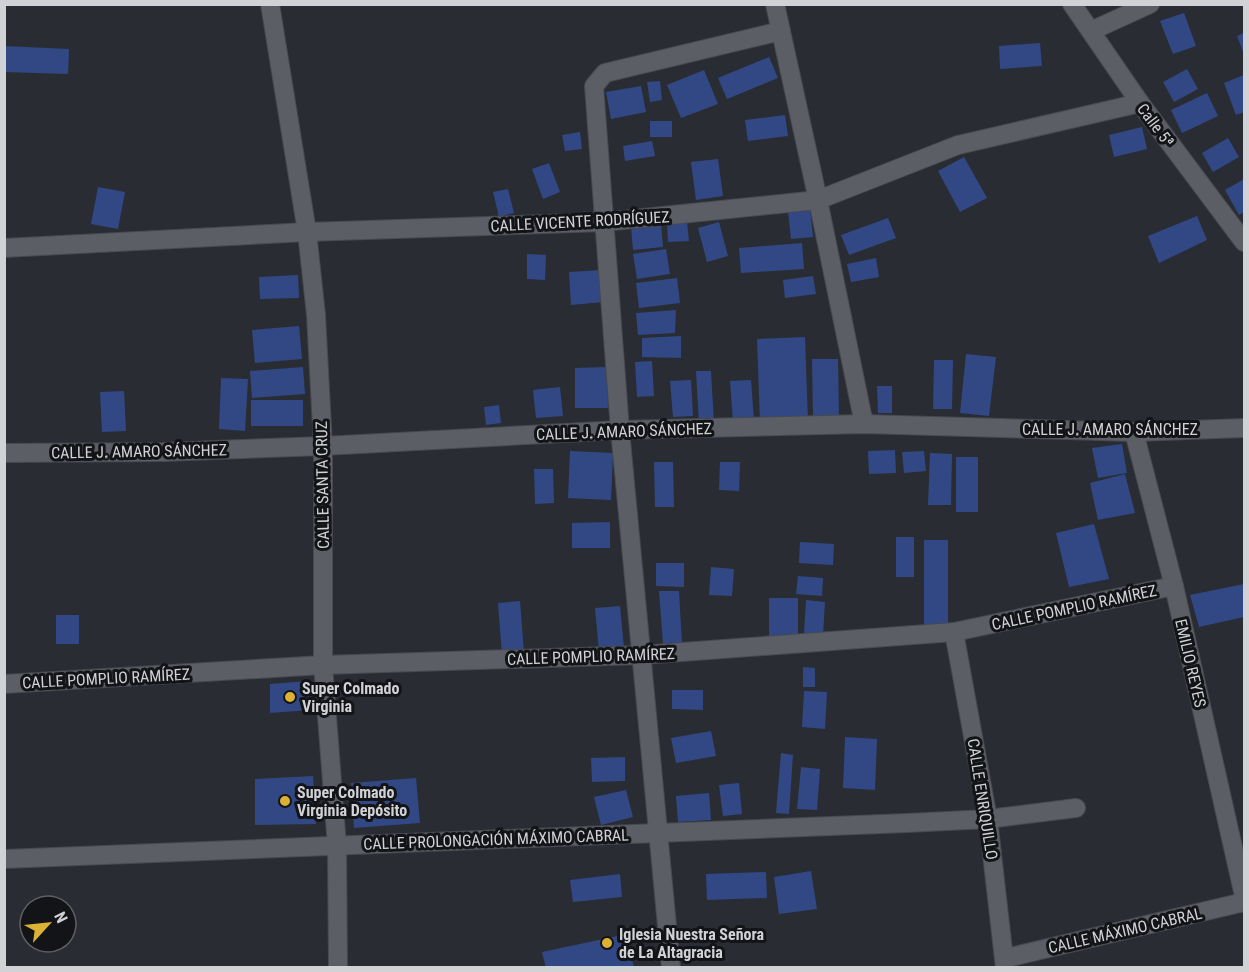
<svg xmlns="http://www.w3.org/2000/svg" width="1249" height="972" viewBox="0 0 1249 972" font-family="'Roboto Condensed',sans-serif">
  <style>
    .building { fill: #314885 }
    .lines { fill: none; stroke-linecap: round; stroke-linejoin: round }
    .minor-casing { stroke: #47494f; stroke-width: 20 }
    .minor { stroke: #5b5e65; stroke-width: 18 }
    .poi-dot { fill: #dbb233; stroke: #131417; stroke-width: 2 }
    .labels { text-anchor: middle; stroke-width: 6; stroke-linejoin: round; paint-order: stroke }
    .street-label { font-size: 16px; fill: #d0d2d6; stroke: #131417 }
    .poi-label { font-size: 16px; font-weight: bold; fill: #d0d2d6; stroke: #131417; text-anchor: start }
  </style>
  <rect width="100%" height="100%" fill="#292c32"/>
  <!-- building -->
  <g class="building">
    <path d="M1184,13L1196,46L1173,54L1160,21Z"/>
    <path d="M1244,33V54L1237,36Z"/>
    <path d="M1040,43L1042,66L1000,69L999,46Z"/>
    <path d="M4,46L69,49L68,74L4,72Z"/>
    <path d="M769,57L778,78L727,99L718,78Z"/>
    <path d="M1187,69L1198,89L1174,102L1163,82Z"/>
    <path d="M704,70L718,104L681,118L667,85Z"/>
    <path d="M1244,75V112L1236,115L1224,83Z"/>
    <path d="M660,81L662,100L650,102L647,82Z"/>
    <path d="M641,86L646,112L611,119L606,92Z"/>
    <path d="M1207,93L1218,116L1182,133L1171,110Z"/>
    <path d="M785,115L788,136L748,141L745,120Z"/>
    <rect x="650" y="121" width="22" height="16"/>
    <path d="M1142,127L1147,149L1114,157L1109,135Z"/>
    <path d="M580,132L582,149L565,151L562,135Z"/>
    <path d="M1228,138L1239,157L1213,172L1202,153Z"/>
    <path d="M652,141L655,156L625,161L623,146Z"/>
    <path d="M964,157L987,198L960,212L938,171Z"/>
    <path d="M718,159L723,196L696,200L691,162Z"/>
    <path d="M549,163L560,192L543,199L532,169Z"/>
    <path d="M1244,179V212L1239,215L1225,190Z"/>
    <path d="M98,187L125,192L118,229L91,224Z"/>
    <path d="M508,189L514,213L499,217L493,192Z"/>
    <path d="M810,209L813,237L791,239L788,212Z"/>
    <path d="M1197,216L1207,240L1159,263L1148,236Z"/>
    <path d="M888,218L896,238L849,255L841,235Z"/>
    <path d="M687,222L689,241L668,242L667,223Z"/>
    <path d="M719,222L728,256L707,262L698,228Z"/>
    <path d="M661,224L663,247L633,250L631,227Z"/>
    <path d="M802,243L804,269L741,273L739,248Z"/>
    <path d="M666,249L670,274L637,279L633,254Z"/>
    <path d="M527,254L546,255L545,280L527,279Z"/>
    <path d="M876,258L879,277L851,282L847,264Z"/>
    <path d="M601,270L603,302L571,305L569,272Z"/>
    <path d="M298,275L299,298L260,299L259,277Z"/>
    <path d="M813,276L816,294L785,298L783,280Z"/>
    <path d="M677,278L680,303L639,308L636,283Z"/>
    <path d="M676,310L675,333L638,335L636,313Z"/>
    <path d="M299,326L302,359L255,363L252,330Z"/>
    <path d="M681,336V358L642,357V338Z"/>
    <path d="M805,337L808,421L760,422L757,339Z"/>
    <path d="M966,354L996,357L989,416L960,413Z"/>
    <path d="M812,359H838L839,418H813Z"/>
    <path d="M934,360H953L952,409H933Z"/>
    <path d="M652,361L654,396L637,397L635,362Z"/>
    <path d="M303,367L305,394L252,398L250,371Z"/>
    <path d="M607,367L608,408H575V368Z"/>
    <path d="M696,371H711L714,423L699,424Z"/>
    <path d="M221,378L248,379L245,431L219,429Z"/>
    <path d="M691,380L693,416L673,417L670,381Z"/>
    <path d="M751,380L754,421L733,422L730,381Z"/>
    <path d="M877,386H892V413H878Z"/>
    <path d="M560,387L563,416L536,418L533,390Z"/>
    <path d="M124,391L126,431L102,432L100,392Z"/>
    <rect x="251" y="400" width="52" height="26"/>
    <path d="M499,405L501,423L486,425L484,407Z"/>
    <path d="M1122,444L1127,473L1098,478L1092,448Z"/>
    <path d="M895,450L896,473L869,474L868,451Z"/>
    <path d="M570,451L613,453L611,500L568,498Z"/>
    <path d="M924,451L926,471L904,473L902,452Z"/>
    <path d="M930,453L952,454L951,505H928Z"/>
    <rect x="956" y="457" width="22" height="55"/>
    <path d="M654,462H673L674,507H655Z"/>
    <path d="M720,462H740L739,491L719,490Z"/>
    <path d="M534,469H553L554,503L535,504Z"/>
    <path d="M1125,474L1135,513L1098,520L1090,483Z"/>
    <path d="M610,522V548H572V523Z"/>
    <path d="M1094,524L1109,579L1069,587L1056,533Z"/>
    <rect x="896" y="537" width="18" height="40"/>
    <path d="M924,540H948V626L924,625Z"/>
    <path d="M800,542L834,544L833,565L799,563Z"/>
    <path d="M656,563H684V587L656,586Z"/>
    <path d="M711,567L734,569L732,596L709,595Z"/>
    <path d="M798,576L823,578L822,596L796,594Z"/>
    <path d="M1244,584V617L1199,627L1190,595Z"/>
    <path d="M659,591H679L682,645L663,644Z"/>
    <rect x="769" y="598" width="29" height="43"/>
    <path d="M806,600L825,602L823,635L804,634Z"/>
    <path d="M520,601L524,653L502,655L498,603Z"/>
    <path d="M620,606L624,648L599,651L595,608Z"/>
    <rect x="56" y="615" width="23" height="29"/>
    <path d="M803,667L815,668V687H803Z"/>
    <path d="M308,681L310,710L270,713V684Z"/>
    <path d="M672,690H703V710L672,709Z"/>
    <path d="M804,691L827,692L825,729L802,727Z"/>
    <path d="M711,731L716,756L676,763L671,738Z"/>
    <path d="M845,737L877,739L875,790L843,788Z"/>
    <path d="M781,753L793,755L789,814L776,813Z"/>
    <path d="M625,757V781L592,782L591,758Z"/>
    <path d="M801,767L820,769L817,810L797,809Z"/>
    <path d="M313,776L316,824L255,825V779Z"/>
    <path d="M416,778L420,823L354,828L351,783Z"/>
    <path d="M739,783L742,814L723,816L719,785Z"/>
    <path d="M626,790L633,817L601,825L594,797Z"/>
    <path d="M709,793L711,820L678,822L676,796Z"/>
    <path d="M811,871L817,909L779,914L774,877Z"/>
    <path d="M766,872L767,898L707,900L706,874Z"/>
    <path d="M620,874L622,897L573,902L570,880Z"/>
    <path d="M627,934L634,968H546L542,952Z"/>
  </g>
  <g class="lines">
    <!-- minor casing -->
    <g class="minor-casing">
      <g id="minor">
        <path d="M270,4L307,232L316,315L323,446V665L337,846L338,968"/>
        <path d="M775,4L818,200L864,424"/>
        <path d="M1072,4L1140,103L1244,242"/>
        <path d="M1091,31L1150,4"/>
        <path d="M4,248L307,232L604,222L818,200L958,145L1140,103"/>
        <path d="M1134,432L1174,586L1244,896"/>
        <path d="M4,453L163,452L323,446L620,430L864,424L1134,432L1244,428"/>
        <path d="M954,632L988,819L1005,968"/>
        <path d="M4,684L323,665L641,655L954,632L1174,586"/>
        <path d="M4,859L907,823L988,819L1076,808"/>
        <path d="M1006,958L1244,902"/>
        <path d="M671,968L620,430L594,86L605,73L781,31"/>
      </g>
    </g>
    <!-- minor -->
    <use href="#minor" class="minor"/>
  </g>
  <!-- markers -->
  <g class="poi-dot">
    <circle cx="290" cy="697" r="6"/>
    <circle cx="285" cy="801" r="6"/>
    <circle cx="607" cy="943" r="6"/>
  </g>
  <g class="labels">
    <!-- street labels -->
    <g class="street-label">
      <text transform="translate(1156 125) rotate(53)" y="6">Calle 5ª</text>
      <text transform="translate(580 221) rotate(-3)" y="6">CALLE VICENTE RODRÍGUEZ</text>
      <text x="1110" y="435">CALLE J. AMARO SÁNCHEZ</text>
      <text transform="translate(624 431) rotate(-2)" y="6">CALLE J. AMARO SÁNCHEZ</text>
      <text transform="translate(139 451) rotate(-1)" y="6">CALLE J. AMARO SÁNCHEZ</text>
      <text transform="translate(322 485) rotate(-91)" y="6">CALLE SANTA CRUZ</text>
      <text transform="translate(1074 607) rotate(-12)" y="6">CALLE POMPLIO RAMÍREZ</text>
      <text transform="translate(591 656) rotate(-2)" y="6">CALLE POMPLIO RAMÍREZ</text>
      <text transform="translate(1191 663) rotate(77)" y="6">EMILIO REYES</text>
      <text transform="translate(106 678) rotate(-3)" y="6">CALLE POMPLIO RAMÍREZ</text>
      <text transform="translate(983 799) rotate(81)" y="6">CALLE ENRIQUILLO</text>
      <text transform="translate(496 839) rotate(-2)" y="6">CALLE PROLONGACIÓN MÁXIMO CABRAL</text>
      <text transform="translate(1125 930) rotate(-13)" y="6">CALLE MÁXIMO CABRAL</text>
    </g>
    <!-- poi labels -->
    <g class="poi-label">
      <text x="302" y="694">Super Colmado<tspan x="302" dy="18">Virginia</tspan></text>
      <text x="297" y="798">Super Colmado<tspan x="297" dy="18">Virginia Depósito</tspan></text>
      <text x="619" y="940">Iglesia Nuestra Señora<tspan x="619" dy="18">de La Altagracia</tspan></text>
    </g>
  </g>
  <!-- border -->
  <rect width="1249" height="972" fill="none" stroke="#d0d2d6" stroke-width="12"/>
  <!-- north arrow -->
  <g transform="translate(48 924) rotate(63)"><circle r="28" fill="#131417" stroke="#5f6063" stroke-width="1.5"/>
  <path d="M0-4.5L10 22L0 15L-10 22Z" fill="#dbb233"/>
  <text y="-9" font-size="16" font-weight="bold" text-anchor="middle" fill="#d0d2d6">N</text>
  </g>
</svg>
